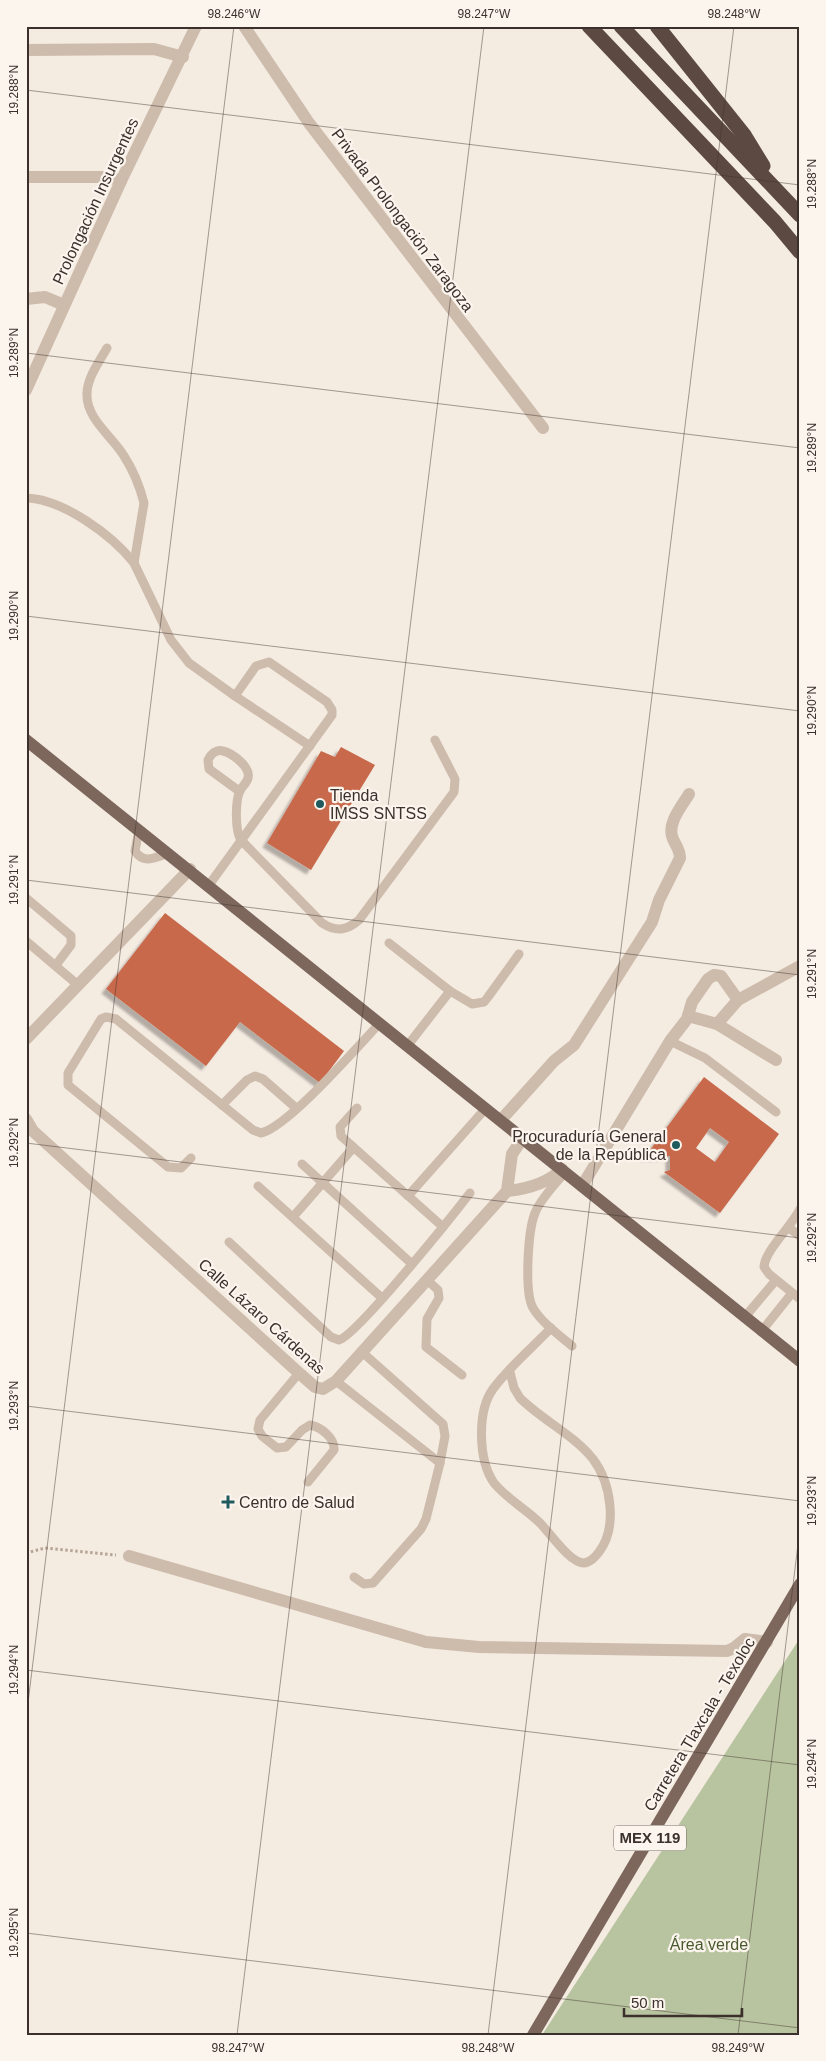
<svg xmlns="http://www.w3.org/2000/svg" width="826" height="2061" viewBox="0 0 826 2061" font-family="Arial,sans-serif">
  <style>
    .green { fill: #b8c4a0 }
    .building { fill: #c8694b; fill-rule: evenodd; filter: url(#shadow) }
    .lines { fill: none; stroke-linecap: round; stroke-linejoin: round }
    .path { stroke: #b9a596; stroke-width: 3; stroke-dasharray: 2.5 2.5; stroke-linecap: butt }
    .lane { stroke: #cdbbac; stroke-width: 9 }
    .street { stroke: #cdbbac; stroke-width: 12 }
    .primary { stroke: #7d675c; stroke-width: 12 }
    .highway { stroke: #5c4a42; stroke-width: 15 }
    .ticks { fill: none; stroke: #3b302b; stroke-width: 1; stroke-opacity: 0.45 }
    .poi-dot { fill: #1f5a5e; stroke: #fbf5ee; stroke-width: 2 }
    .labels { text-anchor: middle; stroke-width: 4.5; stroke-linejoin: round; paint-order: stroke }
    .shield { fill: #fbf5ee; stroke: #756b66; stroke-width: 1 }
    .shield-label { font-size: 15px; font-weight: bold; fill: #3b302b }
    .street-label { font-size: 16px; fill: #3b302b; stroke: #fbf5ee }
    .poi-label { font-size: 16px; fill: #3b302b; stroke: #fbf5ee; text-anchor: start }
    .park-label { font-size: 16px; fill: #4a5a2e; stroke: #fbf5ee }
    .neatline { fill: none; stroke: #3b302b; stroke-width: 2 }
    .ticks-label { font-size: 12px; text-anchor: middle; fill: #3b302b }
  </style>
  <defs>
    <filter id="shadow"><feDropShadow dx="-4.5" dy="4.5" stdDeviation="1" flood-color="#0004"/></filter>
  </defs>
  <rect width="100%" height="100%" fill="#f4ebe1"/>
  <!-- green -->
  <path class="green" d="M800,1638V2035H542Z"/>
  <!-- building -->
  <g class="building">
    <path d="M341,747L375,765L311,870L267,843L321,751L335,757Z"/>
    <path d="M165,913L344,1051L320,1083L240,1022L206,1066L106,989Z"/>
    <path d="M704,1077L779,1134L720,1213L664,1172L670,1170V1156L645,1157ZM710,1128L729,1142L715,1162L696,1148Z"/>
  </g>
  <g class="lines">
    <!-- path -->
    <path class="path" d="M26,1553L45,1548L116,1555"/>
    <!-- lane -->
    <g class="lane">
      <path d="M107,348C99,362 87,378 87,394C86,419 113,437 124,456C133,470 140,487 144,503L134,563"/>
      <path d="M26,498C63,499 112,535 134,563L171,640L189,663L235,696L310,746"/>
      <path d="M239,791L209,769L208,760C211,754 216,749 223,751C232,753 251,767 248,778C247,783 242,786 240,791C235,801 235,831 241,840L322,923C336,932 346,931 359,920L454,792L455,779L435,740"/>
      <path d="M139,830L135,851C144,865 156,857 169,853"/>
      <path d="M209,885L332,715V710L327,702L269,662L256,666L235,696"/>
      <path d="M26,898L71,936V945L56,965"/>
      <path d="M26,941L78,985"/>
      <path d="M389,943L450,991L472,1004L484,1002L488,997L519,954"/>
      <path d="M670,1041L705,1058L776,1112"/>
      <path d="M408,1045L450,991"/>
      <path d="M222,1105L247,1080L255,1076L263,1079L296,1108"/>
      <path d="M357,1108L340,1127L341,1136L443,1227"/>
      <path d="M191,1158L181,1168L168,1167L68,1085V1073L101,1019L106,1017L116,1019L253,1130L261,1133C288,1127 358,1046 380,1023"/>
      <path d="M302,1164L412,1264"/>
      <path d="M565,1172C555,1185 541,1198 535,1213C528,1230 524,1292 533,1308C542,1323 559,1335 572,1346"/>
      <path d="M258,1186L382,1298"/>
      <path d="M408,1196L486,1108"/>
      <path d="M800,1209C792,1226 765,1250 764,1267L769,1274L800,1299"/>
      <path d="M293,1217L353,1148"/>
      <path d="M789,1228L800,1236"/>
      <path d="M229,1242L331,1337L339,1340C357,1335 453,1215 470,1193"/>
      <path d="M427,1280L438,1290L439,1298L427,1319L426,1347L462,1375"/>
      <path d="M744,1318L776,1280"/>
      <path d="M761,1332L792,1293"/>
      <path d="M510,1372L514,1388L520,1398C542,1420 574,1435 593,1459C611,1483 618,1527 599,1552C595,1557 591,1562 584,1563C570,1563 550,1533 540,1523C526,1509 507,1499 494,1483C478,1460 477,1411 493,1389C508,1368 533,1347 551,1328"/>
      <path d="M299,1373L260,1420L258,1429L262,1436L277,1448L286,1447L302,1430L310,1425C321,1427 335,1438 334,1450L308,1482"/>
      <path d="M336,1381L440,1463L445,1436L443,1424L362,1352"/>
      <path d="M354,1577L364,1584L373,1583L421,1529L426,1519L440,1463"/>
    </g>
    <!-- street -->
    <g class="street">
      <path d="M244,26L309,123L543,428"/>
      <path d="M26,50L154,49L183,57"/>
      <path d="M26,177H108L121,181"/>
      <path d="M26,299L45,297L64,305"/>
      <path d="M26,390L121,181L196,26"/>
      <path d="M688,1016L717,1024L776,1060"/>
      <path d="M717,1024L738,1000L800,966"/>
      <path d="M26,1039L190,869"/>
      <path d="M26,1119L33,1131L299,1373L315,1387L323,1389L336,1381L507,1191L512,1154L523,1138"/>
      <path d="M501,1120L554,1061L574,1045L652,922L659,900L680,858C680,850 676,846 673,839C666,824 682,806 689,794"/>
      <path d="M582,1186L670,1041L687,1019L692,1002L708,979L714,975L721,976L738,1000"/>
      <path d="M507,1191C527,1189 547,1184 562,1169"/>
      <path d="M129,1556L426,1642L479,1647L727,1651L734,1648L745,1639L767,1642"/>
    </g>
    <!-- primary -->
    <g class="primary">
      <path d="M26,740L800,1361"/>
      <path d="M533,2035L800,1584"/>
    </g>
    <!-- highway -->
    <g class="highway">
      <path d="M589,26L775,222L800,252"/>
      <path d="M621,26L800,215"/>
      <path d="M657,26L744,135L763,166"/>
    </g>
  </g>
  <!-- ticks -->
  <path class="ticks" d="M26,90L800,185M26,353L800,448M26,616L800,711M26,880L800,975M26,1143L800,1238M26,1406L800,1501M26,1670L800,1765M26,1719L234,26M26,1933L800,2028M237,2035L484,26M488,2035L734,26M738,2035L800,1528"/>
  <!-- markers -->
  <g class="poi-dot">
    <circle cx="320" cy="804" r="5"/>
    <circle cx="676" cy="1145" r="5"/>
    <path d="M225.5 1494.5h5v5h5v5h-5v5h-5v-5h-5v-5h5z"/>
  </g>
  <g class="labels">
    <!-- shield labels -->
    <rect class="shield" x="614" y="1825.5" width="72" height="25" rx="4"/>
    <g class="shield-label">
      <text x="650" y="1843">MEX 119</text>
    </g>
    <!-- street labels -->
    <g class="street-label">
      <text transform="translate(95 201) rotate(-65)" y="6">Prolongación Insurgentes</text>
      <text transform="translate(403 220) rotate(53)" y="6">Privada Prolongación Zaragoza</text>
      <text transform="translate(262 1316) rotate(42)" y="6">Calle Lázaro Cárdenas</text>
      <text transform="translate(699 1724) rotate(-59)" y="6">Carretera Tlaxcala - Texoloc</text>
    </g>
    <!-- poi labels -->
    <g class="poi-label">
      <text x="330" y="801">Tienda<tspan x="330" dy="18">IMSS SNTSS</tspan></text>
      <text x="666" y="1142" text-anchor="end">Procuraduría General<tspan x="666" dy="18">de la República</tspan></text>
      <text x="239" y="1508">Centro de Salud</text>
    </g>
    <!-- park labels -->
    <g class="park-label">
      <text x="709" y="1950">Área verde</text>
    </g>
  </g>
  <!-- border -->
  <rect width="826" height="2061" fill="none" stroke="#fbf5ee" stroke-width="55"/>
  <!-- scale -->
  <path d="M624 2008v8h118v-8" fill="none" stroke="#3b302b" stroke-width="2.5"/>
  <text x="631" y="2008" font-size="15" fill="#3b302b" stroke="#fbf5ee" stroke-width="4" paint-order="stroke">50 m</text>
  <rect x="28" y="28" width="770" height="2006" class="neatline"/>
  <g class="ticks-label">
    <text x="234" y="18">98.246°W</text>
    <text x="484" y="18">98.247°W</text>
    <text x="734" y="18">98.248°W</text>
    <text transform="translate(14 90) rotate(-90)" y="4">19.288°N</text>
    <text transform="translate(812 184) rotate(-90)" y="4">19.288°N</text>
    <text transform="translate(14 353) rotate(-90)" y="4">19.289°N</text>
    <text transform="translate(812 448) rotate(-90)" y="4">19.289°N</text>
    <text transform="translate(14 616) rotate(-90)" y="4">19.290°N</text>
    <text transform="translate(812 711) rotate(-90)" y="4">19.290°N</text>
    <text transform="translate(14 880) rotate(-90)" y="4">19.291°N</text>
    <text transform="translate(812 974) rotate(-90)" y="4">19.291°N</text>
    <text transform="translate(14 1143) rotate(-90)" y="4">19.292°N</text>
    <text transform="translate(812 1238) rotate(-90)" y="4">19.292°N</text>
    <text transform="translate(14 1406) rotate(-90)" y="4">19.293°N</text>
    <text transform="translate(812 1501) rotate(-90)" y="4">19.293°N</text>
    <text transform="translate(14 1670) rotate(-90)" y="4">19.294°N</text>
    <text transform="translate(812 1764) rotate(-90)" y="4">19.294°N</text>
    <text transform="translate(14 1933) rotate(-90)" y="4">19.295°N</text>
    <text x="238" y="2052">98.247°W</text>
    <text x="488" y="2052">98.248°W</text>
    <text x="738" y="2052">98.249°W</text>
  </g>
</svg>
